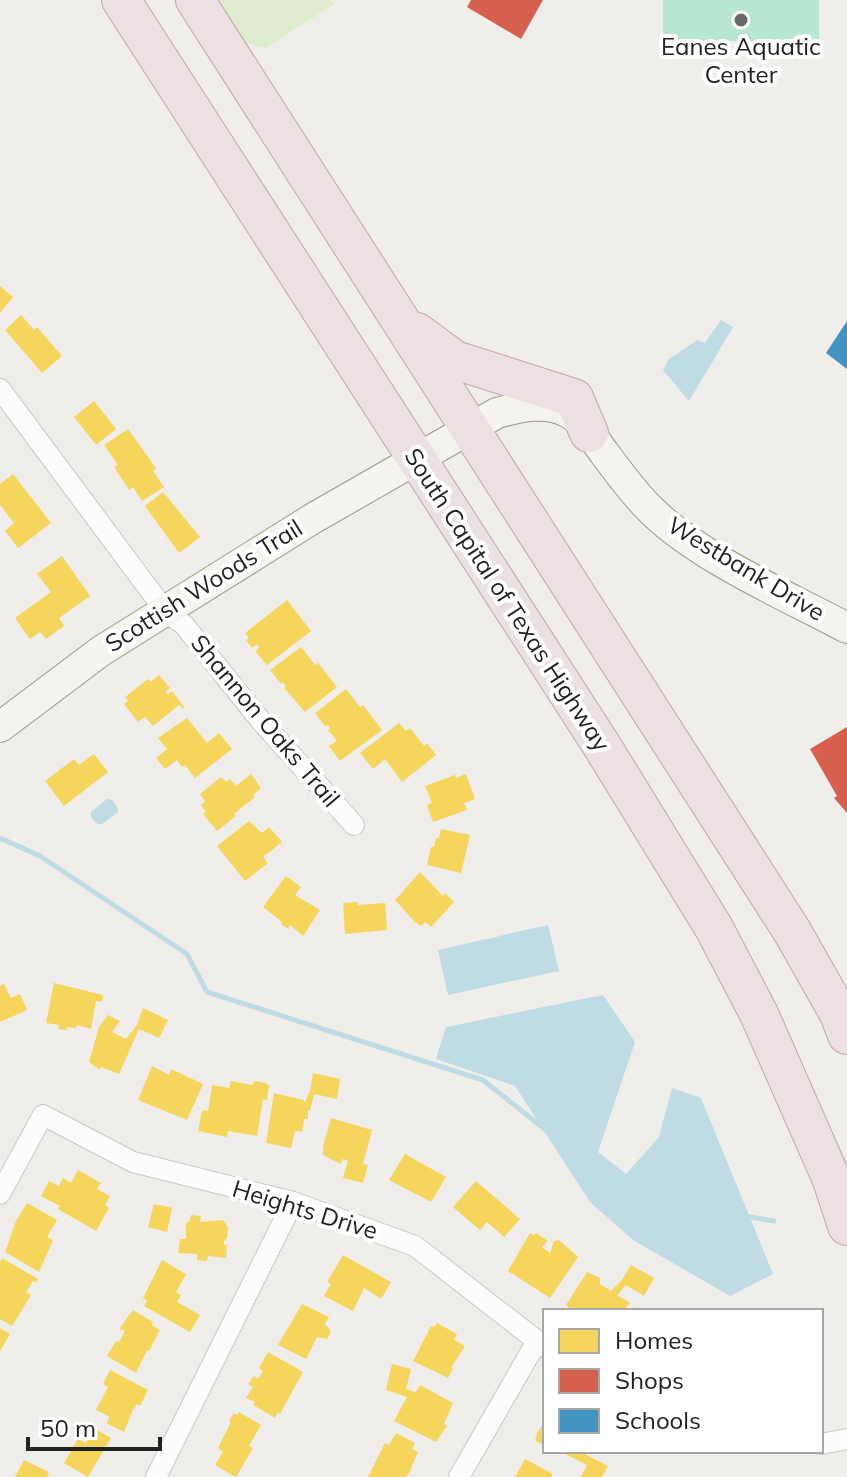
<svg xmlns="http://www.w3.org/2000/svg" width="847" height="1477" viewBox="0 0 847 1477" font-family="Mulish,sans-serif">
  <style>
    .grass { fill: #ddeccb }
    .pitch { fill: #b7e6d2 }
    .water { fill: #bfdbe3 }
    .homes { fill: #f6d55c }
    .shops { fill: #d6604d }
    .schools { fill: #4393c3 }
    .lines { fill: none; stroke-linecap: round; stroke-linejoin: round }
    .stream { stroke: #bfdbe3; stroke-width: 5 }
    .street-casing { stroke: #c9c8c7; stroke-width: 22 }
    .secondary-casing { stroke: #999a82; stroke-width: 32 }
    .highway-casing { stroke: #c5a2ac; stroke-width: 40 }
    .street { stroke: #fdfcfc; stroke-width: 20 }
    .secondary { stroke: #f4f4ed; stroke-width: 30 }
    .highway { stroke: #ece0e2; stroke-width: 38 }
    .poi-dot { fill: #6a6968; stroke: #fff; stroke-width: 3 }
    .labels { text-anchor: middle; stroke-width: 8; stroke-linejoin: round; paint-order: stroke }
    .poi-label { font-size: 24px; fill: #222; stroke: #fff }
    .street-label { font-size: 24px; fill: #222; stroke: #fff }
  </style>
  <rect width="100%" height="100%" fill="#f0eeeb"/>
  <!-- grass -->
  <path class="grass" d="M218,0H331L334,4L266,48L245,43Z"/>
  <!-- pitch -->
  <path class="pitch" d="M663,0H819V40L663,42Z"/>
  <!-- water -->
  <g class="water">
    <path d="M721,320L733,327L689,401L663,370L668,360L697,340L705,343Z"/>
    <path d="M107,799L112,800L118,808V812L102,824H97L91,817V812Z"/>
    <path d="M548,925L559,971L448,995L438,950Z"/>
    <path d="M603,995L635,1042L598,1152L626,1174L659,1137L672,1088L701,1098L773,1274L730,1296L633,1240L590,1202L515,1086L436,1059L446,1027Z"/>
  </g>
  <!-- homes -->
  <g class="homes">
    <path d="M0,286L13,297L0,313Z"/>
    <path d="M21,315L34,330L37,327L62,356L42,373L5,330Z"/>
    <path d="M94,401L116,429L96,445L74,417Z"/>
    <path d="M128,429L156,468L153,471L164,487L142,501L133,487L129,490L114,467L118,465L104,445Z"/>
    <path d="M13,474L51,523L18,548L5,531L14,523L0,505V484Z"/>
    <path d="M163,492L200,537L179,553L145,506Z"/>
    <path d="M62,556L90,596L59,618L64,626L46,639L40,632L30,639L15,618L51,592L37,574Z"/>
    <path d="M287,600L311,631L267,665L255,651L259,648L257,644L252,648L246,640L249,638L245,633Z"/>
    <path d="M301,647L315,665L318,663L337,687L305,712L284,688L286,686L283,682L281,684L270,670Z"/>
    <path d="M159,675L170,688L166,692L168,695L172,691L185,708L184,709L179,705L153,726L145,717L138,722L124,704L128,701L125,697L148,679L151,682Z"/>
    <path d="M346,689L360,707L363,705L382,730L340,761L329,746L337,741L328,730L330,728L328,725L325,726L315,713Z"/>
    <path d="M187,718L207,743L219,733L232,749L195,778L185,765L182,767L177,760L165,769L156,758L167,749L158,738Z"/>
    <path d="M399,723L406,731L410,728L424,746L427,743L436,755L402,782L385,759L373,769L360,753Z"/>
    <path d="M94,754L108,772L64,806L45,781L74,759L79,765Z"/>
    <path d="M251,774L261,788L253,795L255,797L234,814L236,816L217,831L203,814L206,812L201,805L205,801L200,794L221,777L226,782L230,779L236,786Z"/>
    <path d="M466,774L475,799L464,803L467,810L433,822L427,805L432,803L425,786L455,775L456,778Z"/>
    <path d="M249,821L262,833L269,827L282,842L263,857L268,863L245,881L217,846Z"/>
    <path d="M441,829L470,835L461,873L427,865L431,847H434L436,838H439Z"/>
    <path d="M420,872L443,896L445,893L454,902L431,927L425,922L421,926L416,923L395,900Z"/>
    <path d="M286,876L301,887L295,895L320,910L303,936L290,925L288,929L281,924L282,922L263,907Z"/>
    <path d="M358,902V905L385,903L387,930L345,934L343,903Z"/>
    <path d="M54,983L103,995L102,1002L96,1001L91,1029L77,1025L76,1028L67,1027V1030L58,1029L59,1025L46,1023Z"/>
    <path d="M4,984L11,998L20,994L27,1010L0,1022V986Z"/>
    <path d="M143,1008L168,1020L159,1038L139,1029L119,1074L101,1067L100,1070L89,1062L99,1027L108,1015L120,1021L112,1032L126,1039L137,1025Z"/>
    <path d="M152,1066L169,1075L171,1069L203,1084L187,1120L138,1100Z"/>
    <path d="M313,1073L340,1079L337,1099L314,1094L310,1111L308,1110V1119H304L302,1132L295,1131L291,1148L266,1143L274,1093L303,1100L305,1102L310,1091Z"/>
    <path d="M231,1081L252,1085L255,1081L266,1083L269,1086L267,1100L263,1099L257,1136L228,1131L227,1137L198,1131L202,1110L208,1111L212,1085L229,1088Z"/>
    <path d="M331,1118L372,1130L363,1164L368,1165L363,1183L343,1178L348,1161L342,1159L341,1164L323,1155V1146Z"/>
    <path d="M405,1154L446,1177L431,1202L389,1180Z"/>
    <path d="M78,1170L101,1183L97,1189L110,1196L105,1205L109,1208L96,1231L58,1209L60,1206L41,1196L49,1181L59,1186L63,1178L71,1183Z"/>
    <path d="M476,1181L520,1219L504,1237L487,1222L480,1230L453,1207Z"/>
    <path d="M27,1203L57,1220L47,1237L53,1240L39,1272L5,1252L16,1221Z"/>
    <path d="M154,1204L172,1208L167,1232L148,1227Z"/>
    <path d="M191,1215L201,1216L200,1222L223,1220L228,1227L227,1238L224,1241V1245H227L226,1258L208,1256L207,1261L197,1260V1254L178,1253L180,1239H186V1223L190,1221Z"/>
    <path d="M530,1233L534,1235L536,1233L548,1241L542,1247L550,1253L554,1241L559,1240L578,1257L550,1298L508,1271Z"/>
    <path d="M343,1255L391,1282L381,1299L364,1288L353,1311L324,1296L331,1284L327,1282Z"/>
    <path d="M2,1258L38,1279L36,1282L33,1281L26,1292L31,1295L12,1326L0,1319V1262Z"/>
    <path d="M162,1260L186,1274L176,1292L181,1295L177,1302L200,1315L190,1332L144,1306L147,1301L143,1298Z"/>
    <path d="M631,1265L654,1278L644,1296L626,1285L617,1295L630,1303L623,1311H573L566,1305L587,1272L600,1278V1284L611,1291L622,1280Z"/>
    <path d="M302,1304L329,1317L325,1324L331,1331L327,1339L317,1337L306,1359L278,1345Z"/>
    <path d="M133,1310L153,1322L152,1325L160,1330L149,1351L147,1350L136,1373L107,1356L116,1341L119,1342L125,1331L119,1329Z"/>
    <path d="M437,1323L457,1334L454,1340L465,1346L451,1368L453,1369L448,1378L413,1361L431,1326L434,1327Z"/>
    <path d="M0,1328L10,1334L0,1351Z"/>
    <path d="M268,1352L303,1372L280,1414L278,1412L275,1418L253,1405L255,1402L246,1398L253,1387L248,1384L254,1376L258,1379L263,1371L259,1368Z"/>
    <path d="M392,1364L411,1369L406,1389L416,1392L420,1385L453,1403L444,1424L447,1426L436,1442L394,1421L407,1397L386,1390Z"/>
    <path d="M110,1370L148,1390L140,1406L137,1404L132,1412L124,1432L106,1423L110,1417L96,1410L108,1387L103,1384Z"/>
    <path d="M239,1412L261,1425L249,1446L253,1448L236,1477L215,1465L223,1452L218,1448L231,1422L229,1421L234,1413L237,1415Z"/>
    <path d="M545,1422V1445L535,1441L537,1433Z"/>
    <path d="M94,1428L111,1438L88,1477L64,1463L78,1439L86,1443Z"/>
    <path d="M396,1433L415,1443L412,1449L418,1452L409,1473L405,1477H368L385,1443L389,1445Z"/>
    <path d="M559,1451H584L583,1453L608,1466L602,1477H581L587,1465Z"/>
    <path d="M525,1459L553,1474L551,1477H515Z"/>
    <path d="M24,1460L49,1472L47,1477H15Z"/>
  </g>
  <!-- shops -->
  <g class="shops">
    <path d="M471,0H543L521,39L467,7Z"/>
    <path d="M847,727V813L834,798L837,796L810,749Z"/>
  </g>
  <!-- schools -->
  <path class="schools" d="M847,321V369L826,353Z"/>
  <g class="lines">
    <!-- stream -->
    <g class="stream">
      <path d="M0,838L40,856L187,954L207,992L483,1080L547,1131"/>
      <path d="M745,1216L774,1221"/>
    </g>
    <!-- street casing -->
    <g class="street-casing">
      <g id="street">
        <path d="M0,389L166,612L184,625L261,721L354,825"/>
        <path d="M0,1194L43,1115L133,1162L293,1202L415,1246L545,1347"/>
        <path d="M821,1444L847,1439"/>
        <path d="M156,1477L293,1202"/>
        <path d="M459,1477L537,1341"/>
      </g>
    </g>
    <!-- secondary casing -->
    <g class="secondary-casing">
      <path id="secondary" d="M0,727L101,651L312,519L497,413C519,407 547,400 569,413C584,421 595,441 605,454C620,474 634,494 652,511C700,558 787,596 847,628"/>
    </g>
    <!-- highway casing -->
    <g class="highway-casing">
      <g id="highway">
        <path d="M121,0L602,746L714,928L759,1014L832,1180L847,1226"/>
        <path d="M195,0L792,931L839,1014L847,1035"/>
        <path d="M417,332L455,360L574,398L589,433"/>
      </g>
    </g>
    <!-- street -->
    <use href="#street" class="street"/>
    <!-- secondary -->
    <use href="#secondary" class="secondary"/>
    <!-- highway -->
    <use href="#highway" class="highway"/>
  </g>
  <!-- markers -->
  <circle class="poi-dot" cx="741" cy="20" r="8"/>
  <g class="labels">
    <!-- poi labels -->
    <g class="poi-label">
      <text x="741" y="55">Eanes Aquatic<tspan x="741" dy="28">Center</tspan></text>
    </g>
    <!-- street labels -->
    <g class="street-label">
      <text transform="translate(746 569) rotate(31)" y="8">Westbank Drive</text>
      <text transform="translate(204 586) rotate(-32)" y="8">Scottish Woods Trail</text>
      <text transform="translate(507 600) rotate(57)" y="8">South Capital of Texas Highway</text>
      <text transform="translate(265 721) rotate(50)" y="8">Shannon Oaks Trail</text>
      <text transform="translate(305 1210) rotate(17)" y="8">Heights Drive</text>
    </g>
  </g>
  <!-- legend -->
  <rect x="543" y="1309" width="280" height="144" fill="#ffffff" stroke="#a7a7a7" stroke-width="2"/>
  <rect x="559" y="1329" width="40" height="24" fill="#f6d55c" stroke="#a7a7a7" stroke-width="2"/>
  <text x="615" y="1349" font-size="24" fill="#222222">Homes</text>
  <rect x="559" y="1369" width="40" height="24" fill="#d6604d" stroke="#a7a7a7" stroke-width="2"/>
  <text x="615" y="1389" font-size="24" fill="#222222">Shops</text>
  <rect x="559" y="1409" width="40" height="24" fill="#4393c3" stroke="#a7a7a7" stroke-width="2"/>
  <text x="615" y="1429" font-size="24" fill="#222222">Schools</text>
  <!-- scale -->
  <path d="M28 1437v12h132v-12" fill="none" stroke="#222222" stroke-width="4"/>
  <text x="40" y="1437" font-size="24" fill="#222222" stroke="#ffffff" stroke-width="6" paint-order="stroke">50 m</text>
</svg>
